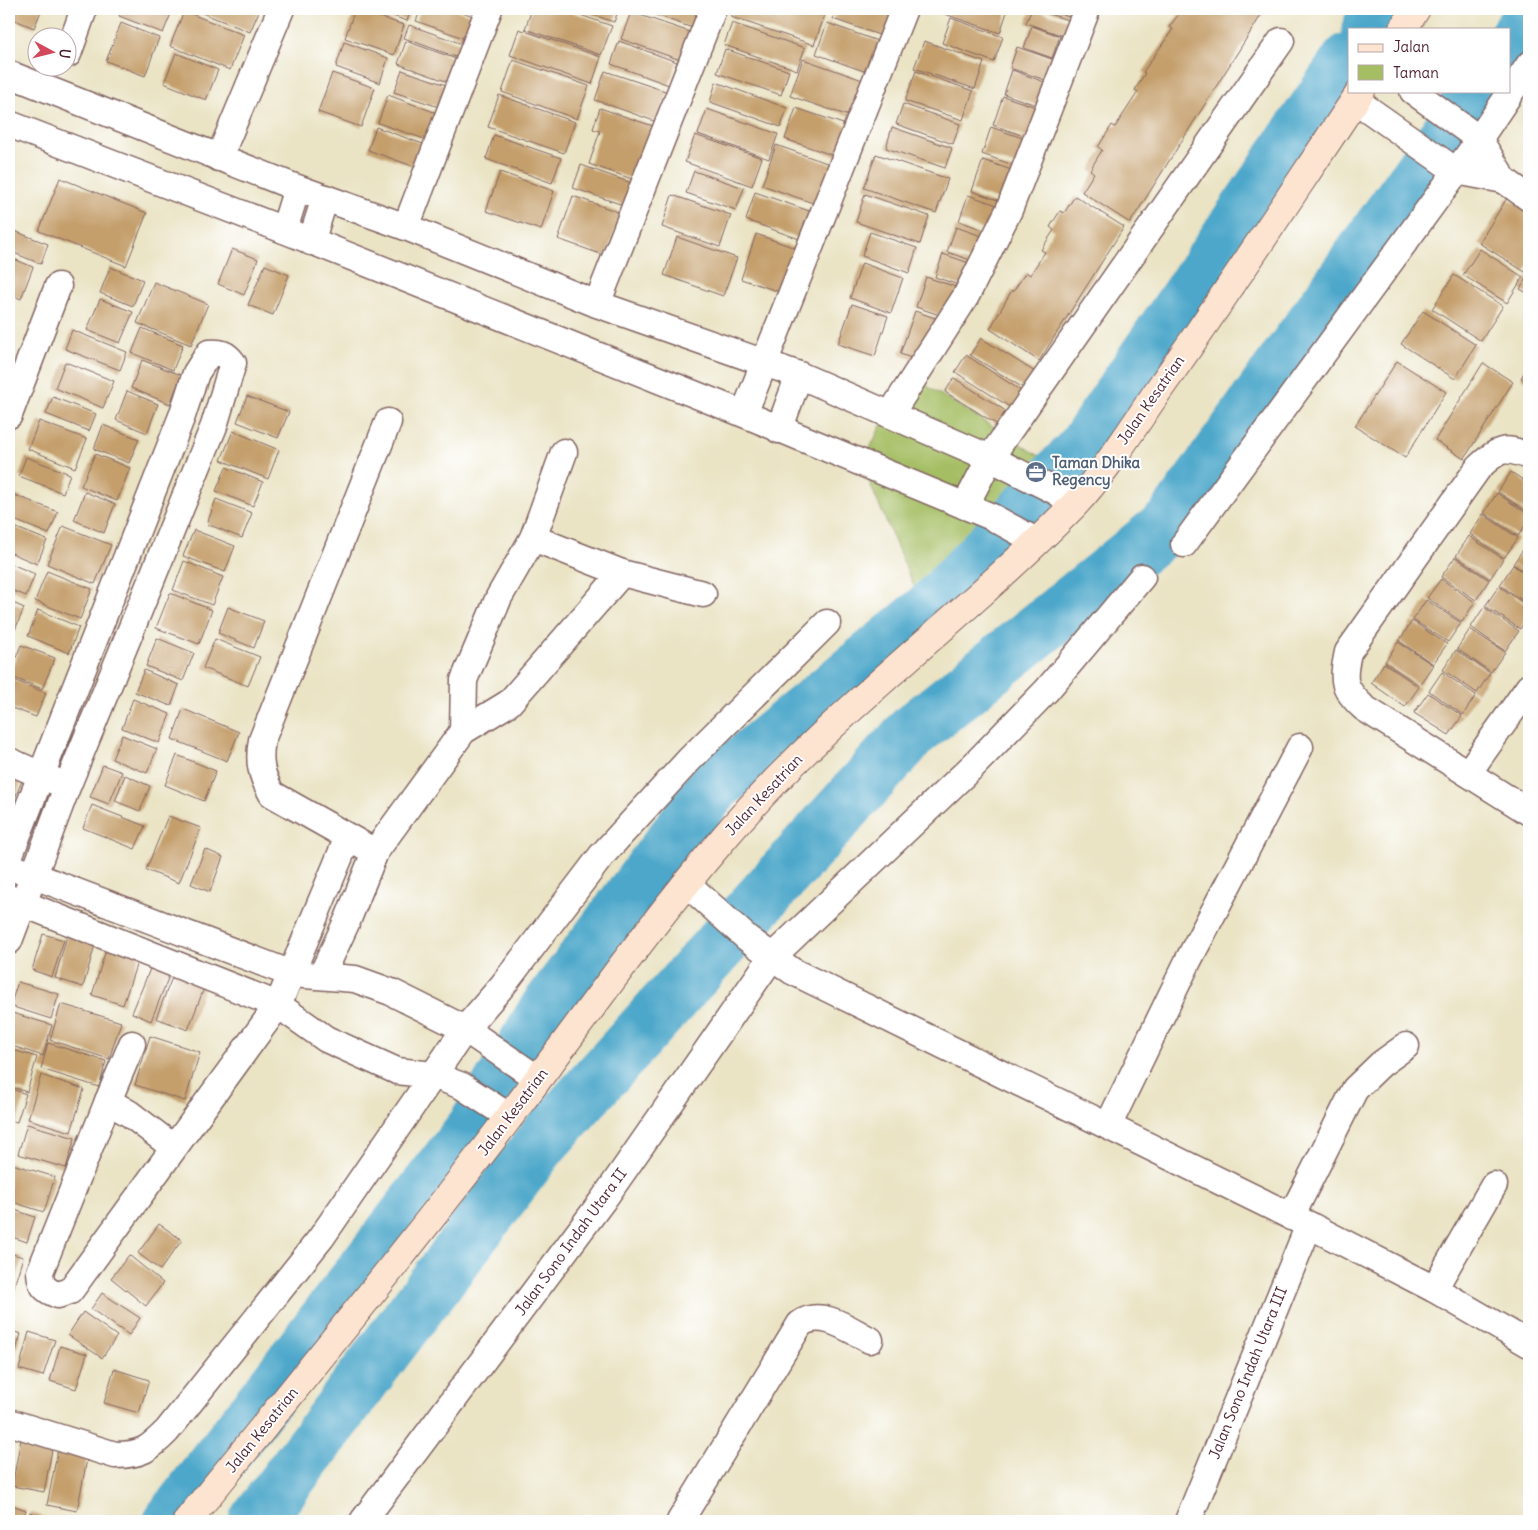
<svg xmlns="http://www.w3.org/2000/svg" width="1538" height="1530" viewBox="0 0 1538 1530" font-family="Delius,sans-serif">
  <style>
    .green { fill: #a5be63; stroke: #786e47 }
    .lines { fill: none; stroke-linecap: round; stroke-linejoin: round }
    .river { stroke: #4da7ca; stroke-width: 55 }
    .building { fill: #c49f6c }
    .street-casing { stroke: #826461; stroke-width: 29 }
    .secondary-casing { stroke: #826461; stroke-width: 30 }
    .street { stroke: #fff; stroke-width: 26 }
    .secondary { stroke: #fde4d1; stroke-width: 28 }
    .labels { text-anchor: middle; stroke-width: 4; stroke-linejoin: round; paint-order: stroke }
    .street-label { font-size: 15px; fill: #4a1f2b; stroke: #fff }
    .service-label { font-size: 15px; font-weight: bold; fill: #4e5e75; stroke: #fff; text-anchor: start }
  </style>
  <rect width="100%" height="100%" fill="#fff"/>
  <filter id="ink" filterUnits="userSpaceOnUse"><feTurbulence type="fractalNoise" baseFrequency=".02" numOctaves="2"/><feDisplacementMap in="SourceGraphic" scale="10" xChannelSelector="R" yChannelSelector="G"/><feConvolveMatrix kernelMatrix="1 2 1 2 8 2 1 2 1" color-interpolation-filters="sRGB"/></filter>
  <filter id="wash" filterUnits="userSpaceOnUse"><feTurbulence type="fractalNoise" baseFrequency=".0096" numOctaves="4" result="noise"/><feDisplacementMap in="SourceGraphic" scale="20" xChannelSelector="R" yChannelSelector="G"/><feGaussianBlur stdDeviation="1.12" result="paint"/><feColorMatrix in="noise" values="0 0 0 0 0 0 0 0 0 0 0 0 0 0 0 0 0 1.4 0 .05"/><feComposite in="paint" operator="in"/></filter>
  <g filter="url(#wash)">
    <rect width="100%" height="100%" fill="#eae3c4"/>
    <!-- green -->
    <path class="green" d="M911,376L1086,485L933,631L862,465L887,413Z"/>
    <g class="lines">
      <!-- river -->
      <g class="river">
        <path d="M1369,29L1382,9"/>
        <path d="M1509,47L1529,19"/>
        <path d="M171,1521L475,1126L546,1010L713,787L933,607L1084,448L1349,60"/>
        <path d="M256,1521L542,1142L914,730L1171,523L1478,91"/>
      </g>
    </g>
    <g id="blocks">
      <!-- building -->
      <g class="building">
        <path d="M14,9H42L34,28L10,18Z"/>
        <path d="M122,9H173L163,33L119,16Z"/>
        <path d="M192,9H260L250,32Z"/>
        <path d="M355,9L404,25L394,55L345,38Z"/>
        <path d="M372,9H411L407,21Z"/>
        <path d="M421,9H453L479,18L472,41L416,21Z"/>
        <path d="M532,9H563L612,26L601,55L525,29Z"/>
        <path d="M576,9H619L614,22Z"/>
        <path d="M639,9H708L701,31Z"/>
        <path d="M734,9H827L814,45L731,17Z"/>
        <path d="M837,9H885L894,12L885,37L833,19Z"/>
        <path d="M930,9H1008L1000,33Z"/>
        <path d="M1032,9L1075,22L1069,38L1026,23Z"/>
        <path d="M1045,9H1078L1075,19Z"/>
        <path d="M1183,9H1265L1130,223L1082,192L1094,173L1090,170L1102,150L1098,147L1112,125L1115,127L1138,92L1135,90L1145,73L1143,72L1173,29L1169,27Z"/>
        <path d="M184,11L244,35L230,70L170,46Z"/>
        <path d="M631,12L696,34L686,62L621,39Z"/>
        <path d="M951,18L1003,37L994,62L942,43Z"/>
        <path d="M121,23L159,38L145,76L106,61Z"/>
        <path d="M732,23L805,48L797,70L724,45Z"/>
        <path d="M827,23L886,44L875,75L816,54Z"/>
        <path d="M409,25L471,47L467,61L404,38Z"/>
        <path d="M1032,26L1060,36L1052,58L1024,48Z"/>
        <path d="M519,29L601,57L592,84L510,55Z"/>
        <path d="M406,41L462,61L454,84L398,64Z"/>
        <path d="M619,41L677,62L669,85L611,64Z"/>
        <path d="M924,41L984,62L975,89L914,68Z"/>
        <path d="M344,42L388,58L380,83L336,67Z"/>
        <path d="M1017,47L1061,62L1054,83L1010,68Z"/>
        <path d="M725,49L789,71L781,95L717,73Z"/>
        <path d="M176,53L218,70L206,100L164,83Z"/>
        <path d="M803,59L871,83L858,119L790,96Z"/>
        <path d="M513,60L589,86L577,119L502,92Z"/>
        <path d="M402,70L455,88L448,110L394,92Z"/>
        <path d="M1012,70L1047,83L1039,106L1004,94Z"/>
        <path d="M605,71L668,92L657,122L595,100Z"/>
        <path d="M916,71L973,91L963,120L905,101Z"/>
        <path d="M332,73L375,88L361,127L318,112Z"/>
        <path d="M716,82L787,108L781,127L710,102Z"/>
        <path d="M388,95L442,115L433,142L378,123Z"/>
        <path d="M499,95L575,122L564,153L488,127Z"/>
        <path d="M1003,96L1039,108L1029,138L993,125Z"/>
        <path d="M903,104L960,124L953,144L896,124Z"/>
        <path d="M600,108L653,126L635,180L589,164L600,131L593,129Z"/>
        <path d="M796,108L849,126L838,157L785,139Z"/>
        <path d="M707,109L778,134L769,159L698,134Z"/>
        <path d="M376,127L423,144L415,167L368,150Z"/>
        <path d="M892,127L952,148L945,168L886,148Z"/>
        <path d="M991,127L1028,140L1019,167L982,154Z"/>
        <path d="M494,135L561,158L552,183L486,159Z"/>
        <path d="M695,135L762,158L752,186L685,162Z"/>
        <path d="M776,145L838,167L824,207L762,185Z"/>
        <path d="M876,154L948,179L936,213L864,188Z"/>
        <path d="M983,160L1017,172L1006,203L972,191Z"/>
        <path d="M581,165L634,184L626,206L573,188Z"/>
        <path d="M694,171L744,188L736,210L686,193Z"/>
        <path d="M500,172L554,191L541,230L486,211Z"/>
        <path d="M60,178L147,213L126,266L39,231Z"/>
        <path d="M755,192L815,213L805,241L746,220Z"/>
        <path d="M865,194L929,216L920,244L856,222Z"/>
        <path d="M672,195L731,215L720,247L662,227Z"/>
        <path d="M968,195L1000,206L990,232L959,221Z"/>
        <path d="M573,196L621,213L606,256L558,239Z"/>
        <path d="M1075,196L1124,227L1039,361L990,329L1012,290L1013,292L1026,272L1030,275L1045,252L1041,250L1054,230L1050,227L1060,211L1064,213Z"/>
        <path d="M1507,198L1529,211V265L1525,272L1479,243Z"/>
        <path d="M956,227L987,238L979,263L947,252Z"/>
        <path d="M9,229L48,244L41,264L9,251Z"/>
        <path d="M870,232L917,248L909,273L862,256Z"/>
        <path d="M756,234L798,249L783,293L741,279Z"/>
        <path d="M677,237L737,258L723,296L664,275Z"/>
        <path d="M232,249L258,259L244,295L218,284Z"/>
        <path d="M1480,249L1523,277L1507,303L1463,275Z"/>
        <path d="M943,254L975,265L967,288L935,277Z"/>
        <path d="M9,257L33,267L21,299L9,294Z"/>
        <path d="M862,263L903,278L891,313L850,298Z"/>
        <path d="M265,265L289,275L273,315L248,305Z"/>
        <path d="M110,267L143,280L133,306L100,293Z"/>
        <path d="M1454,275L1503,306L1481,341L1432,309Z"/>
        <path d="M1529,275V294L1520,289Z"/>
        <path d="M926,277L962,289L951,319L916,307Z"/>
        <path d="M154,282L208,304L191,345L137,323Z"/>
        <path d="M100,299L133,312L120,343L87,330Z"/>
        <path d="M852,304L888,316L875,356L838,344Z"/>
        <path d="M915,311L938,319L923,362L900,354Z"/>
        <path d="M1423,311L1476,345L1455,379L1401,344Z"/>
        <path d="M142,328L183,345L173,370L132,353Z"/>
        <path d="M72,330L127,352L120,370L65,349Z"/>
        <path d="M981,338L1035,372L1025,389L970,355Z"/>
        <path d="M966,355L1023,392L1013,409L955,372Z"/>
        <path d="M142,360L181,375L170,404L131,388Z"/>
        <path d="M1397,361L1446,392L1405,458L1355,426Z"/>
        <path d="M65,362L114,381L103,408L55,388Z"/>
        <path d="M1483,363L1513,382L1464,459L1435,440Z"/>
        <path d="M1529,364V383L1521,378Z"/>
        <path d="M954,378L1009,413L1001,427L945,392Z"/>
        <path d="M127,391L158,404L147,433L116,420Z"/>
        <path d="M247,396L289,412L278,438L237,422Z"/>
        <path d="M53,397L96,414L89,431L46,414Z"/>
        <path d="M39,421L87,439L75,468L28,449Z"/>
        <path d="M103,425L139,439L129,463L94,449Z"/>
        <path d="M233,431L279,450L268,479L221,460Z"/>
        <path d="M95,454L130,468L117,501L81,486Z"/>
        <path d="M26,457L70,474L63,493L19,476Z"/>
        <path d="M226,467L263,482L253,506L216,491Z"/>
        <path d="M1511,472L1529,484V513L1498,492Z"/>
        <path d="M85,492L115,504L104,533L74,520Z"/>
        <path d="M1497,493L1529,515V520L1518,536L1484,513Z"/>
        <path d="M15,495L58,512L49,534L9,518V510Z"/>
        <path d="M216,499L252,513L242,538L207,524Z"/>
        <path d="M1483,514L1518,538L1504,558L1470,534Z"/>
        <path d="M9,525L47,540L37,564L9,552Z"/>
        <path d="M63,526L111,545L95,584L47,564Z"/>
        <path d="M194,530L235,546L225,572L183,556Z"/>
        <path d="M1469,536L1503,559L1490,579L1456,556Z"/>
        <path d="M1527,544L1529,546V575L1513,564Z"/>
        <path d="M1455,557L1489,580L1476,600L1441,577Z"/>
        <path d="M184,561L223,577L212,605L173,590Z"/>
        <path d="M9,563L35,574L26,596L9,589Z"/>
        <path d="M1513,565L1529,576V605L1500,585Z"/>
        <path d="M47,571L92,589L80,619L35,601Z"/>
        <path d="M1441,579L1475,602L1462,622L1427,598Z"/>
        <path d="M1499,586L1529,607V615L1520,629L1485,606Z"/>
        <path d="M170,593L212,610L199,644L156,628Z"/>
        <path d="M1426,600L1461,623L1448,642L1413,620Z"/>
        <path d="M9,601L24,608L15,630L9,627Z"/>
        <path d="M228,607L264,621L254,648L218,633Z"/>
        <path d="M1484,607L1519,631L1505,651L1471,627Z"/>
        <path d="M38,610L79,627L69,653L28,636Z"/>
        <path d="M1412,621L1447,644L1433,664L1399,641Z"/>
        <path d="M1470,629L1505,652L1491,672L1457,649Z"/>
        <path d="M157,638L194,653L183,681L146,666Z"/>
        <path d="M215,639L260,657L248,686L203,668Z"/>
        <path d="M1398,642L1433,665L1419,685L1385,662Z"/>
        <path d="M21,645L55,658L42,689L9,676Z"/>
        <path d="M1456,650L1490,673L1477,693L1443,670Z"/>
        <path d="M1384,663L1419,687L1405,707L1371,683Z"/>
        <path d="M144,670L179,685L171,706L135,692Z"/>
        <path d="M1442,672L1476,695L1463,715L1429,691Z"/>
        <path d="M9,678L46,693L36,717L9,707Z"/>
        <path d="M1428,693L1462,716L1449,735L1414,713Z"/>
        <path d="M133,699L170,714L159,743L122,728Z"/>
        <path d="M183,709L239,732L227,761L172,739Z"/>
        <path d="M122,735L157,749L147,773L112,759Z"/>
        <path d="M177,755L216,771L204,801L165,785Z"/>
        <path d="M103,765L122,772L109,804L90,797Z"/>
        <path d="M9,767L25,773L9,813Z"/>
        <path d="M125,775L150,786L140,811L115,801Z"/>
        <path d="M92,805L145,826L135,849L83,828Z"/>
        <path d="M168,816L201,828L179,883L146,870Z"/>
        <path d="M205,849L223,857L210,892L191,884Z"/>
        <path d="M43,934L64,940L52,977L32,970Z"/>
        <path d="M67,936L95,945L83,987L55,978Z"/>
        <path d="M108,943L140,953L123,1005L92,995Z"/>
        <path d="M154,959L173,966L151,1021L132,1013Z"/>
        <path d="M177,965L208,978L188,1030L156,1018Z"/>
        <path d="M18,982L59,994L51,1019L10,1006Z"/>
        <path d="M61,1004L121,1022L109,1059L50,1040Z"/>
        <path d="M9,1012L52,1025L43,1056L9,1045Z"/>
        <path d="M150,1036L200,1052L185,1101L135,1085Z"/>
        <path d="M48,1043L106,1061L99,1087L41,1069Z"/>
        <path d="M9,1049L37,1057L27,1092L9,1086Z"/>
        <path d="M41,1075L84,1089L71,1132L28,1119Z"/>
        <path d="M9,1088L26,1094L17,1122L9,1120Z"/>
        <path d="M27,1124L75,1138L66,1168L18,1154Z"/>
        <path d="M9,1163L55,1177L44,1212L9,1201Z"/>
        <path d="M9,1208L35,1217L27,1242L9,1236Z"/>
        <path d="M159,1224L182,1240L160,1270L138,1253Z"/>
        <path d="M9,1253L23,1257L9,1303Z"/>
        <path d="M129,1255L163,1283L146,1306L111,1278Z"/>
        <path d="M102,1293L140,1318L129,1335L91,1309Z"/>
        <path d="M83,1312L117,1336L102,1358L68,1335Z"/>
        <path d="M9,1330L21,1334L11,1366L9,1365Z"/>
        <path d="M29,1332L55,1340L43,1376L19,1369Z"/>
        <path d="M60,1346L87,1354L76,1389L50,1381Z"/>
        <path d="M114,1369L149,1380L139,1413L104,1403Z"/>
        <path d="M9,1439L13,1440L10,1457H9Z"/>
        <path d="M21,1439L53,1445L44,1492L12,1486Z"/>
        <path d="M58,1449L88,1454L77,1511L47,1505Z"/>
        <path d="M9,1504L26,1510L22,1521H9Z"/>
        <path d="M30,1512L56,1521H27Z"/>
      </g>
    </g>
  </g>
  <g filter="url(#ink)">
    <use href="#blocks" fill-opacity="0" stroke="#826461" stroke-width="1"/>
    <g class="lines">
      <!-- street casing -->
      <g class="street-casing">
        <g id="street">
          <path d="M68,54L84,9"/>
          <path d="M9,74L297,188L406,227L597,304L799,375L990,458L1057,492L1074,504"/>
          <path d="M1413,91L1479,139L1504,180L1529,198"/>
          <path d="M1355,100L1456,171L1504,180"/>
          <path d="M9,124L284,230L744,414L992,517L1036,541"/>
          <path d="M219,158L281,9"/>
          <path d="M406,227L489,9"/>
          <path d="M284,230L297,188"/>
          <path d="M311,242L325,198"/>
          <path d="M597,304L713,9"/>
          <path d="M744,414L904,9"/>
          <path d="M9,415L58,286"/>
          <path d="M890,415L966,296L1009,210L1087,9"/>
          <path d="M779,430L799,375"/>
          <path d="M1529,456C1503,446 1499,449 1479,467L1348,652C1342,680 1342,688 1364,708L1529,812"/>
          <path d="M965,506L990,458L1281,41"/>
          <path d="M533,538L622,573L703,594"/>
          <path d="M1184,544L1469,154L1529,65"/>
          <path d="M463,731L464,680L499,597L533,538L564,452"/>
          <path d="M9,761L57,782"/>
          <path d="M1468,773L1529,687"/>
          <path d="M375,852L272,794C261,775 258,762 262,740L388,422"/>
          <path d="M9,857L182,416L196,373L209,353C220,352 226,353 233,363L214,426L67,787L9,941"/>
          <path d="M19,870L292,974L355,979L391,992L465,1029L538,1079"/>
          <path d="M686,883L747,938L792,971L1309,1225L1434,1289L1529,1344"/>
          <path d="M9,898L278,1005L326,1039L397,1071L433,1075L462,1086L510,1117"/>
          <path d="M322,975L348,919L375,852L463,731L509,703L622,573"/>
          <path d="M108,1101L132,1044"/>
          <path d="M1108,1126L1188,961L1300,747"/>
          <path d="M173,1147L130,1114L108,1101L40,1272C41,1286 44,1290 58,1295L70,1291L278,1005L348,837"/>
          <path d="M1291,1217L1355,1089L1381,1064L1406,1046"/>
          <path d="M1434,1289L1494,1185"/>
          <path d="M9,1422L115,1455C142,1455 149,1449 167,1431L321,1238L465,1029L503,985L602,855L689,760L827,623"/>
          <path d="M363,1521L603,1200L772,957L974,765L1047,690L1142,577"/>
          <path d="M680,1521L800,1324C821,1308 850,1330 870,1340"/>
          <path d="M1188,1521L1309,1225"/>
        </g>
      </g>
      <!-- secondary casing -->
      <g class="secondary-casing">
        <g id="secondary">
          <path d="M1403,29L1416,9"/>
          <path d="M187,1521C295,1389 403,1256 507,1120C579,1026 646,929 723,839C827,715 961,621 1074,505C1108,469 1134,425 1162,385C1231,288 1295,189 1361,91"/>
        </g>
      </g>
      <!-- street -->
      <use href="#street" class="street"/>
      <!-- secondary -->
      <use href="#secondary" class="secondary"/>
    </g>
  </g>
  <!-- icons -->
  <defs>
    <g id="office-disc" transform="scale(1.125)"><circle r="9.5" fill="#5c6f8a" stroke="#fff"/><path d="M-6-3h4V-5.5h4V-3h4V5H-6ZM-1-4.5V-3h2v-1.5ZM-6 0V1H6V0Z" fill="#fff"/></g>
  </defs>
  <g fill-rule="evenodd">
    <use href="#office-disc" x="1036" y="472"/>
  </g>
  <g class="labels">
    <!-- street labels -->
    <g class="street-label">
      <text transform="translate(1151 400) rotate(-55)" y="5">Jalan Kesatrian</text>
      <text transform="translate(764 795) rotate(-47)" y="5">Jalan Kesatrian</text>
      <text transform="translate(513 1112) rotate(-53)" y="5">Jalan Kesatrian</text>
      <text transform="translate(571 1242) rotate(-54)" y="5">Jalan Sono Indah Utara II</text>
      <text transform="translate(1248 1373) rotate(-68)" y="5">Jalan Sono Indah Utara III</text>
      <text transform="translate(262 1430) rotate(-51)" y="5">Jalan Kesatrian</text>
    </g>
    <!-- service labels -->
    <g class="service-label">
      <text x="1052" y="468">Taman Dhika<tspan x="1052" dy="17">Regency</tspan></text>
    </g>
  </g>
  <!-- margin -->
  <rect width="1538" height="1530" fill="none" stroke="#fff" stroke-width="30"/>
  <!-- legend -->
  <rect x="1348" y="28" width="162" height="65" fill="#ffffff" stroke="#b7a5aa"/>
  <rect x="1358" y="44" width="25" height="8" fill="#fde4d1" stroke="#b7a5aa"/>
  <text x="1393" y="52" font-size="15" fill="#4a1f2b">Jalan</text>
  <rect x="1358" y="65" width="25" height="15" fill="#a5be63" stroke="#b7a5aa"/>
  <text x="1393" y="78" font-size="15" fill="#4a1f2b">Taman</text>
  <!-- north arrow -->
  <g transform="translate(52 52) rotate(97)"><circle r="24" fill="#ffffff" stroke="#b7a5aa"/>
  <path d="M0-4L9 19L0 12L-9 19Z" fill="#d1495b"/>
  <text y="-8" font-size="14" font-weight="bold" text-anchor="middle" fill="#4a1f2b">U</text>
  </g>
</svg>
